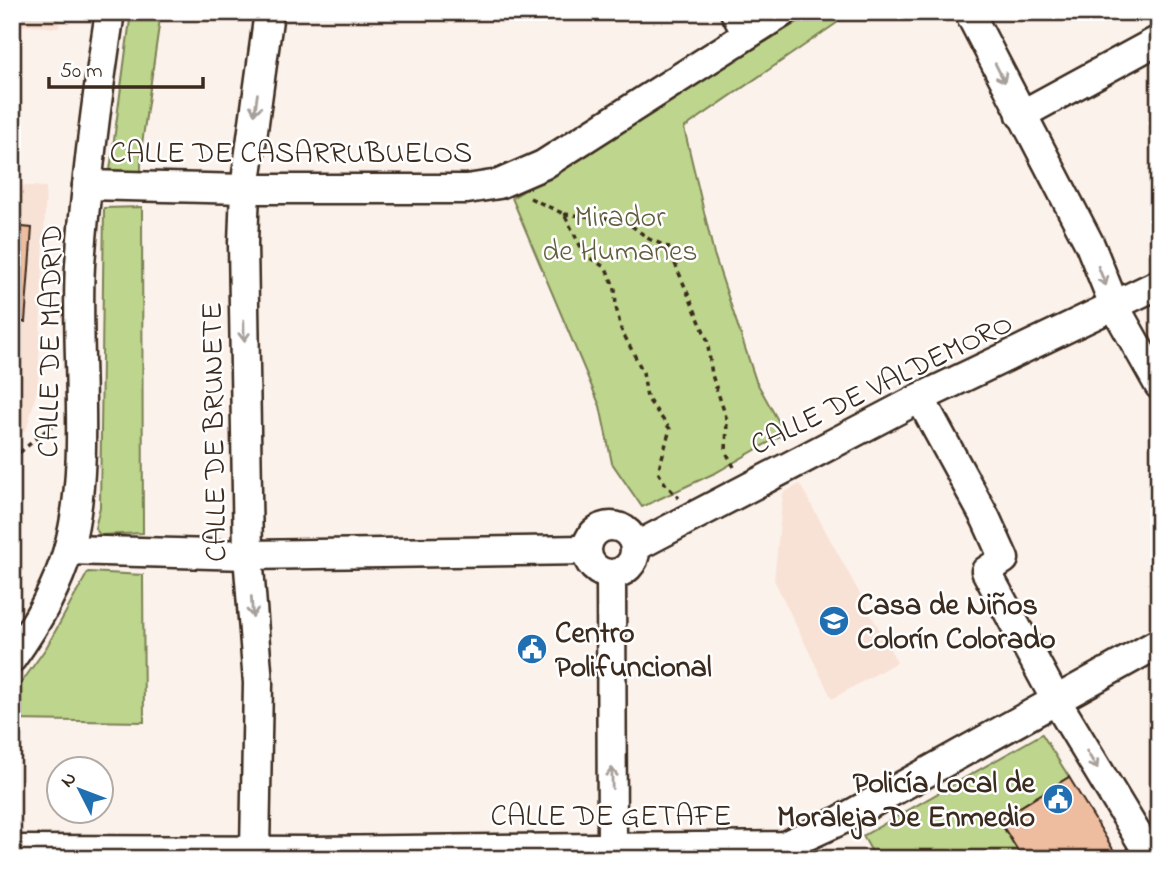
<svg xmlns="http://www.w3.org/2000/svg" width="1171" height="871" viewBox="0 0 1171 871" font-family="'Indie Flower',sans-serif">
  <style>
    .built { fill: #f8e2d5 }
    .park { fill: #bdd58c; stroke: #7c8055; stroke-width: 2 }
    .building { fill: #eebc9f; stroke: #3b2a1e; stroke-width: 2 }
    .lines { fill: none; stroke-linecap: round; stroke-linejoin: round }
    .minor-casing { stroke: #3b2a1e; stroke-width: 33 }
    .path { stroke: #3b2a1e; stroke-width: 3.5; stroke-dasharray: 5 5; stroke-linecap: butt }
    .minor { stroke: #fff; stroke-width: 28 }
    .oneway { stroke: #a79f9a }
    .labels { text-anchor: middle; stroke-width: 5; stroke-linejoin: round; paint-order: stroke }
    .street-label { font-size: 30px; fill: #3b2a1e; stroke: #fff }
    .park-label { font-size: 30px; fill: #625d3f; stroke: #fff }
    .poi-label { font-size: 30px; font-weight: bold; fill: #3b2a1e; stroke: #fff; text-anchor: start }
  </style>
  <rect width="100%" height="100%" fill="#fcf2ec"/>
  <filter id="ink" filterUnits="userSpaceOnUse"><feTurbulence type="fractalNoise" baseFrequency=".0143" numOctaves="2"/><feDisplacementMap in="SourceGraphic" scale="14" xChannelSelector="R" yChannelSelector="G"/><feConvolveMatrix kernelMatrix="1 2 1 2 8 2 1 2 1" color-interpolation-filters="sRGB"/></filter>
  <g filter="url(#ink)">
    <!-- built -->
    <g class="built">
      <path d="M12,12H61L59,28L12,25Z"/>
      <path d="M12,185L46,187L38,387L27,428L12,443Z"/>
      <path d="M800,484L897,662L832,699L774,580L783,493Z"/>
    </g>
    <!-- park -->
    <g class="park">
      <path d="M131,12H161L141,151V172L110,170Z"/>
      <path d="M814,12H845L847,16L684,128L714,254L756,381L785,433L717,472L642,507L612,463L600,406L512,198Z"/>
      <path d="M142,207L143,533L100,535L95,528L100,507L104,208Z"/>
      <path d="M88,572L143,575L144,722L12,720V696L46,648Z"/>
      <path d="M1042,734L1069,777L999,820L1023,859H876L863,836Z"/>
    </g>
    <!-- building -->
    <g class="building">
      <path d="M12,226L32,228L25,322H12Z"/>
      <path d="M1069,777L1119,859H1023L999,820Z"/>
    </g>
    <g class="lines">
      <!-- minor casing -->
      <g class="minor-casing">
        <g id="minor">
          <path d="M735,12L747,34"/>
          <path d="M969,12L1090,245L1115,307L1159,385"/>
          <path d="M1021,115L1159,40"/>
          <path d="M87,185L245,189H467L499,184L543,165L783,12"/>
          <path d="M920,398L986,519L1004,559L986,571L1057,702L1152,859"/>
          <circle cx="611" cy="550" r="24"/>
          <path d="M635,547L920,398L1159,284"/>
          <path d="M68,550L248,555L586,550"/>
          <path d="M611,575L612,847L620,859"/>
          <path d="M12,658C35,626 57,589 68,550C92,467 75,352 80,265C86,180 97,96 110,12"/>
          <path d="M12,850L311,851L784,846L841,820L1159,643"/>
          <path d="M255,851L258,683L248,555L243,243L245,189L269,12"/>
        </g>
      </g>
      <!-- path -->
      <g class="path">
        <path d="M530,198L564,214L585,255L606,268L615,289L616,307L621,329L643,372L647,398L670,429L658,472L666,485L679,498"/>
        <path d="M564,214L624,220L649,239L668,247L707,339L712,375L727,420L726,452L734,467"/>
        <path d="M12,459L56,422"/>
      </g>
      <!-- minor -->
      <use href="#minor" class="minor"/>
    </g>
    <!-- one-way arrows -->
    <defs><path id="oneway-shaft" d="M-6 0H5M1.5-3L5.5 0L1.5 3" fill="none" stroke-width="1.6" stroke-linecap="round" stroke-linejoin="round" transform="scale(1.75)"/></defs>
    <g class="oneway">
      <use href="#oneway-shaft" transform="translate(1000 73) rotate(63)"/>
      <use href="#oneway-shaft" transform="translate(256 104) rotate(98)"/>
      <use href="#oneway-shaft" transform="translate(1102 276) rotate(68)"/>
      <use href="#oneway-shaft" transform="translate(244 331) rotate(89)"/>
      <use href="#oneway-shaft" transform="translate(252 607) rotate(86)"/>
      <use href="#oneway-shaft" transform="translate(1092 760) rotate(59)"/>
      <use href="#oneway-shaft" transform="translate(612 778) rotate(-91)"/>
    </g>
  </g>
  <!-- icons -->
  <defs>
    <g id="school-disc" transform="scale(1.575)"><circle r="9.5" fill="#1f6fb2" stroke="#fff"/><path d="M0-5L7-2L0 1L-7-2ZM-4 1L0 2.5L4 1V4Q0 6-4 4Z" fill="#fff"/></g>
    <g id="civic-disc" transform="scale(1.575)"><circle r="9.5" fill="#1f6fb2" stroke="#fff"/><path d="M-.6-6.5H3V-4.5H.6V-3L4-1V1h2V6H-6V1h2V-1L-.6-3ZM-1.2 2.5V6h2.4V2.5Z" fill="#fff"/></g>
  </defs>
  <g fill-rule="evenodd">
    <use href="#school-disc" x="834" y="621"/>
    <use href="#civic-disc" x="532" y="649"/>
    <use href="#civic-disc" x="1058" y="799"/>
  </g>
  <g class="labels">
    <!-- street labels -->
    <g class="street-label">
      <text x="291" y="162">CALLE DE CASARRUBUELOS</text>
      <text transform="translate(49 341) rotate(-89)" y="10">CALLE DE MADRID</text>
      <text transform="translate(881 383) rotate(-26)" y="10">CALLE DE VALDEMORO</text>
      <text transform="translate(213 432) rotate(-91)" y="10">CALLE DE BRUNETE</text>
      <text x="611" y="825">CALLE DE GETAFE</text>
    </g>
    <!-- park labels -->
    <g class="park-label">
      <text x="620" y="226">Mirador<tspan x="620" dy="34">de Humanes</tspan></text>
    </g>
    <!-- poi labels -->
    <g class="poi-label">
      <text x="857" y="614">Casa de Niños<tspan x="857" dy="34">Colorín Colorado</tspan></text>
      <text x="555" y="642">Centro<tspan x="555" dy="34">Polifuncional</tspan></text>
      <text x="1035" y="792" text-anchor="end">Policía Local de<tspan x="1035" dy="34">Moraleja De Enmedio</tspan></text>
    </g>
  </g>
  <!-- margin -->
  <rect width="1171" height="871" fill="none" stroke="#fff" stroke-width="42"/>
  <rect x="21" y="21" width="1129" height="829" fill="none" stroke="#3b2a1e" stroke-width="2.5" filter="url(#ink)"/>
  <!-- north arrow -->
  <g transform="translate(80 790) rotate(312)"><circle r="33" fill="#ffffff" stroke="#b1aaa5" stroke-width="2"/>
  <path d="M0-5L12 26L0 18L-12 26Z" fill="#1f6fb2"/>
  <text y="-10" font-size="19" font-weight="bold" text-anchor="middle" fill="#3b2a1e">N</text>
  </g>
  <!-- scale -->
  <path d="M49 77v10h154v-10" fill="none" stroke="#3b2a1e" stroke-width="3.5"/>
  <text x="60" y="77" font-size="21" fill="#3b2a1e" stroke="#ffffff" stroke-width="5" paint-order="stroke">50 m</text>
</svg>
